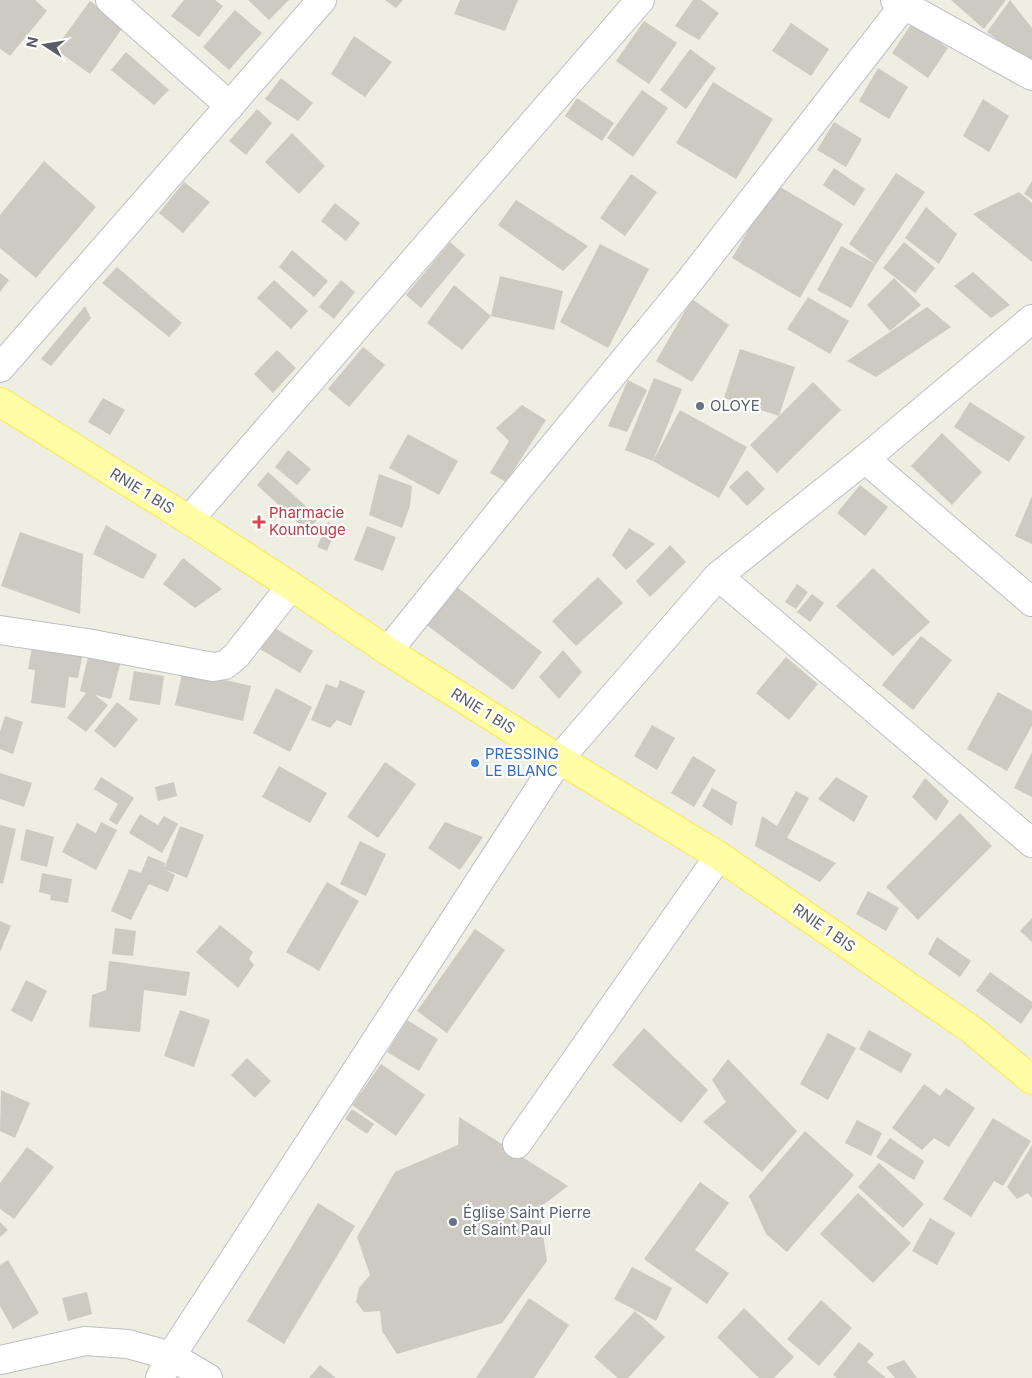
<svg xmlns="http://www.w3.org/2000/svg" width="1032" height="1378" viewBox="0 0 1032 1378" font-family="Inter,sans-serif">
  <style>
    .building { fill: #cccac1 }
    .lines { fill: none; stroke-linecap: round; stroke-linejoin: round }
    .minor-casing { stroke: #bcbfc5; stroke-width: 30 }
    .major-casing { stroke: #ffe84b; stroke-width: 30 }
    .minor { stroke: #fff; stroke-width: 28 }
    .major { stroke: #fffea7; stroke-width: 28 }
    .worship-dot { fill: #6b7280; stroke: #fff; stroke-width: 2 }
    .health-dot { fill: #e0444e; stroke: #fff; stroke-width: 2 }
    .shop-dot { fill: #3f7fe0; stroke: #fff; stroke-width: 2 }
    .labels { text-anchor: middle; stroke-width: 4.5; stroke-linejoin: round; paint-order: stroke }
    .worship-label { font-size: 15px; fill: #5b616d; stroke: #fff; text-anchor: start }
    .street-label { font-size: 15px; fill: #5a5d65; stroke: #fff }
    .health-label { font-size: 15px; fill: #be3a42; stroke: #fff; text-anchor: start }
    .shop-label { font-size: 15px; fill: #366cbe; stroke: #fff; text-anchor: start }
  </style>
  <rect width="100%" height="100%" fill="#efeee2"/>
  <!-- building -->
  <g class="building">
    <path d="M0,0H35L47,11L10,56L0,49Z"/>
    <path d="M184,0H215L223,6L199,37L171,16Z"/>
    <path d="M248,0H289L269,20Z"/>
    <path d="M385,0H403L396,8Z"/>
    <path d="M460,0H518L505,31L454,14Z"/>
    <path d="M693,0H701L719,13L699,40L675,26Z"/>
    <path d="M951,0H1006L984,29Z"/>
    <path d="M1010,0L1032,28V60L1030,63L987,32Z"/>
    <path d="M90,1L124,26L90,74L55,49Z"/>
    <path d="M235,10L262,33L229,70L203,47Z"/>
    <path d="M644,21L677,43L649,84L616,61Z"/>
    <path d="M791,23L829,49L811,76L772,51Z"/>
    <path d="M912,23L948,48L928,78L892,53Z"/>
    <path d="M354,36L392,62L365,97L331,74Z"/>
    <path d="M690,49L716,68L686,109L660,90Z"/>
    <path d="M126,52L169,90L154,105L111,70Z"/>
    <path d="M878,68L908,87L889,119L859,101Z"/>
    <path d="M281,78L313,103L298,121L265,99Z"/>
    <path d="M713,82L773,119L736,179L676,143Z"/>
    <path d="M642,90L668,108L633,157L607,138Z"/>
    <path d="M577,98L614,123L602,141L565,116Z"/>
    <path d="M983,99L1009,116L989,152L963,136Z"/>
    <path d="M257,109L272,123L246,155L229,141Z"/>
    <path d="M834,122L862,139L846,167L817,150Z"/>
    <path d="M292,133L325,166L299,194L265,162Z"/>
    <path d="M44,161L96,207L36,278L0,248V215Z"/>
    <path d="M834,168L865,189L854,206L823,185Z"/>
    <path d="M896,173L925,192L876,264L851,308L817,290L841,246L876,264L849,244Z"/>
    <path d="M631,174L657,192L625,236L600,218Z"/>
    <path d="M1032,181V199L1024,194Z"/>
    <path d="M184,182L210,202L183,233L159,213Z"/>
    <path d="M775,184L843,224L800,298L732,258Z"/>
    <path d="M1019,192L1032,203V262L973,214Z"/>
    <path d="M516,200L588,246L563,271L498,225Z"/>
    <path d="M335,203L360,223L346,241L321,221Z"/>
    <path d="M926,207L957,234L939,264L905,238Z"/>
    <path d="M450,242L465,255L421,308L406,295Z"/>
    <path d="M904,242L935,268L915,293L883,268Z"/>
    <path d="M600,244L649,269L608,348L560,322Z"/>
    <path d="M292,250L328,281L314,297L279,267Z"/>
    <path d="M117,267L182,323L169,337L102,283Z"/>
    <path d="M973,272L1010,305L991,318L954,286Z"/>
    <path d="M0,273L9,280L0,292Z"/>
    <path d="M500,276L563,291L554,330L491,316L462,350L427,323L454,285L491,316Z"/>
    <path d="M894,278L921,305L890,331L867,305Z"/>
    <path d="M274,280L308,311L291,329L257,298Z"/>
    <path d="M341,280L355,292L334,319L319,307Z"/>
    <path d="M808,297L849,321L830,354L787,329Z"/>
    <path d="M692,299L729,325L692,382L656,361Z"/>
    <path d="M85,306L91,318L51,366L41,359Z"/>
    <path d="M927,307L951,327L876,377L847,361Z"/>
    <path d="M363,347L385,365L349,407L328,389Z"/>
    <path d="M740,349L795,367L779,416L724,398Z"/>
    <path d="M277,350L296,368L273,393L254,374Z"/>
    <path d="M654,378L682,389L653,461L625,450Z"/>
    <path d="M628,380L647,390L627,432L608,426Z"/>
    <path d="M813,382L841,410L777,473L750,445Z"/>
    <path d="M103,398L125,410L110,435L88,422Z"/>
    <path d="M970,402L1025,437L1009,462L954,427Z"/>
    <path d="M522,405L546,420L506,482L490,473L509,441L496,428Z"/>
    <path d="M680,410L747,447L719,498L653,461Z"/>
    <path d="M942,433L982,472L952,505L911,466Z"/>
    <path d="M408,434L458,461L439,495L389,468Z"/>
    <path d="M288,450L311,469L297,485L275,467Z"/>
    <path d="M747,470L765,489L747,506L729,487Z"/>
    <path d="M268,472L319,518L307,531L257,485Z"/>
    <path d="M379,474L412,486L410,506L402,528L369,515Z"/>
    <path d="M860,485L888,507L865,536L837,513Z"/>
    <path d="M1032,496V544L1015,536Z"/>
    <path d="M328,522L337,527L327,551L317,547Z"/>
    <path d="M106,525L157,555L143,579L93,554Z"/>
    <path d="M367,526L396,537L383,571L354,560Z"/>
    <path d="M629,528L655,544L626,570L612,555Z"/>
    <path d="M20,532L83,554L80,614L1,586Z"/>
    <path d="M670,545L686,562L650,597L636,581Z"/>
    <path d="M183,558L222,589L195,608L163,584Z"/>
    <path d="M873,568L930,622L893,656L836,606Z"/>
    <path d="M598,577L623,603L576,646L552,621Z"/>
    <path d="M453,584L542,652L513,690L424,623Z"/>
    <path d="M797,584L808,592L796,609L785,602Z"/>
    <path d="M812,594L824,603L810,622L797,612Z"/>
    <path d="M273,627L313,651L300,673L260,649Z"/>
    <path d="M921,636L952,660L913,710L882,685Z"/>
    <path d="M34,638L84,648L78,678L69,677L65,708L31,703L35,670L28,669Z"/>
    <path d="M563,650L582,672L559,699L539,677Z"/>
    <path d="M89,653L121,661L111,699L95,695L108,705L86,732L67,718L86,693L80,691Z"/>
    <path d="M786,657L818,684L789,720L756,693Z"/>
    <path d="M183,670L251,686L243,721L175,705Z"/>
    <path d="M134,671L164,676L160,705L129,700Z"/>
    <path d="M340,680L365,691L351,726L337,720L330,728L311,720L326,684L337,688Z"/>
    <path d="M276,688L312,707L290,752L253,733Z"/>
    <path d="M998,692L1032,711V726L1007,771L967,749Z"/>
    <path d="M117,702L138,719L115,748L94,731Z"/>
    <path d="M5,716L23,722L13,754L0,749V732Z"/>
    <path d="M652,725L675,738L657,770L634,756Z"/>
    <path d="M1032,752V797L1014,788Z"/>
    <path d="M693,756L716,770L694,807L671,793Z"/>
    <path d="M385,762L416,784L378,838L347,817Z"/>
    <path d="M279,766L327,793L310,823L262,797Z"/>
    <path d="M0,773L32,783L24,807L0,799Z"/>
    <path d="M101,777L134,798L117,825L109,820L118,804L94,789Z"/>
    <path d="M836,777L868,796L854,822L818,799Z"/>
    <path d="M925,778L949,801L936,821L912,797Z"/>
    <path d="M174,782L177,796L158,801L155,787Z"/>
    <path d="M712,788L737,802L732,826L702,806Z"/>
    <path d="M796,791L809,798L787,838L836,863L820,882L755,846L762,816L777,826Z"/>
    <path d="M960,813L992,846L918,920L886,887Z"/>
    <path d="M140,814L158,825L164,816L178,824L162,853L129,833Z"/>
    <path d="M101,822L117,830L96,870L62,852L77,823L96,833Z"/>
    <path d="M445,822L483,837L460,870L428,848Z"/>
    <path d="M0,825L16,829L3,884L0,883Z"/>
    <path d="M180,826L204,835L187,878L164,869L175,875L168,892L149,884L131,920L111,911L129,869L141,873L148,856L165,863L164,869Z"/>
    <path d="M26,829L54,837L47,867L20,860Z"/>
    <path d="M360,841L386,854L366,896L340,884Z"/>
    <path d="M42,873L72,879L68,903L50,900L51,895L39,892Z"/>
    <path d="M327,882L359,901L319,971L286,952Z"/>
    <path d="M868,891L899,908L886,931L856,914Z"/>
    <path d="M1032,918V942L1020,931Z"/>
    <path d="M0,921L11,926L0,952Z"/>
    <path d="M220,925L253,952L249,959L254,965L238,988L196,952Z"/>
    <path d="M115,928L136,931L133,956L112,954Z"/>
    <path d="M475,929L505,950L447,1033L417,1011Z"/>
    <path d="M937,937L971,961L960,977L928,954Z"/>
    <path d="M109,961L190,972L186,996L144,990L140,1032L89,1027L92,995L106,990Z"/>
    <path d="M990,972L1032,1002V1008L1021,1024L976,991Z"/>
    <path d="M26,980L47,991L32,1022L11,1011Z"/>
    <path d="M180,1010L210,1020L194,1067L164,1056Z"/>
    <path d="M407,1020L438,1039L419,1071L387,1052Z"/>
    <path d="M644,1028L708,1090L681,1123L612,1065Z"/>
    <path d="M869,1030L912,1054L901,1073L859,1049Z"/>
    <path d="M828,1033L856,1048L828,1100L800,1084Z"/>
    <path d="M247,1058L271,1081L255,1098L231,1075Z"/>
    <path d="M728,1059L797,1131L762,1172L703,1122L726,1102L712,1080Z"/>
    <path d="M381,1064L425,1095L396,1136L352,1105Z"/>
    <path d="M924,1084L940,1096L946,1088L975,1108L949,1147L934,1138L922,1150L892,1128Z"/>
    <path d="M1,1090L30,1103L15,1138L0,1131Z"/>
    <path d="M352,1109L374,1124L367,1134L345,1119Z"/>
    <path d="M459,1117L568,1186L539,1208L547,1261L502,1323L397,1354L382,1331L380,1311L364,1312L356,1302L359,1288L370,1275L357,1237L395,1172L458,1145Z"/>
    <path d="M993,1118L1031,1141L1003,1186L994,1181L971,1217L943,1199Z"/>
    <path d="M857,1120L882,1133L871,1156L845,1143Z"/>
    <path d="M805,1131L854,1175L787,1252L766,1234L749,1196Z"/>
    <path d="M890,1138L924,1161L914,1180L876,1157Z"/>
    <path d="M1032,1145V1198L1028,1193L1017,1199L1007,1187Z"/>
    <path d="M27,1147L54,1167L14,1219L0,1209V1183Z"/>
    <path d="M879,1163L924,1204L903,1228L858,1187Z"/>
    <path d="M700,1182L729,1203L695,1250L729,1273L707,1304L644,1259Z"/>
    <path d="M858,1193L911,1243L873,1283L820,1234Z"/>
    <path d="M318,1203L355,1226L284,1344L247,1321Z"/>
    <path d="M930,1218L955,1233L937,1265L912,1251Z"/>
    <path d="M0,1222L8,1230L0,1237Z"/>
    <path d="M8,1260L39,1313L13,1329L0,1306V1265Z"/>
    <path d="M632,1267L672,1288L656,1321L614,1299Z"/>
    <path d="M87,1292L92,1314L68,1321L62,1298Z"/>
    <path d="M529,1298L569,1325L534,1378H476Z"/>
    <path d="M821,1300L852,1328L819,1366L787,1339Z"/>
    <path d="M744,1308L794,1357L774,1378H759L717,1337Z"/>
    <path d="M635,1311L665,1337L628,1378H618L594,1357Z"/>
    <path d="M859,1342L874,1354L867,1362L886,1378H837L833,1375Z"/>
    <path d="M904,1360L917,1378H895L886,1367Z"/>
    <path d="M320,1365L336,1378H309Z"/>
  </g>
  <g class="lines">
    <!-- minor casing -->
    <g class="minor-casing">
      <g id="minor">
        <path d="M110,0L230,106"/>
        <path d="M895,0L1032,76"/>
        <path d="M0,368L322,0"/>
        <path d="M865,459L1032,602"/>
        <path d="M189,520L640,0"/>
        <path d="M718,576L1032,843"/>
        <path d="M0,630L87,643L213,667L225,665L236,656L291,586"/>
        <path d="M388,651L519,488L688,283L904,5"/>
        <path d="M517,1144L719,856"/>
        <path d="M0,1360L85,1341L128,1344L171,1356L208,1378"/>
        <path d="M160,1378L171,1356L559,759L718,576L865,459L1032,319"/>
      </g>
    </g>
    <!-- major casing -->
    <g class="major-casing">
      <path id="major" d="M0,402L189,520L291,586L388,651L559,759L719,856L972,1030L1032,1080"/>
    </g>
    <!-- minor -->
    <use href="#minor" class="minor"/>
    <!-- major -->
    <use href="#major" class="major"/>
  </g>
  <!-- markers -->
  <g class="worship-dot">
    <circle cx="700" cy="406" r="5"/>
    <circle cx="453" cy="1222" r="5"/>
  </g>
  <path class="health-dot" d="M256.5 514.5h5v5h5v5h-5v5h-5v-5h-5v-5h5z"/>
  <circle class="shop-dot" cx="475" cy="763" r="5"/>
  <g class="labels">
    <!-- worship labels -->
    <g class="worship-label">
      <text x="710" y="411">OLOYE</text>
      <text x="463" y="1218">Église Saint Pierre<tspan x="463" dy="17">et Saint Paul</tspan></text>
    </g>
    <!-- street labels -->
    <g class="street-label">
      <text transform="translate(142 491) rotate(32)" y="5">RNIE 1 BIS</text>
      <text transform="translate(483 711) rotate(32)" y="5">RNIE 1 BIS</text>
      <text transform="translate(824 928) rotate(35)" y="5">RNIE 1 BIS</text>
    </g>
    <!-- health labels -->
    <g class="health-label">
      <text x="269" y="518">Pharmacie<tspan x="269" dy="17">Kountouge</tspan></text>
    </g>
    <!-- shop labels -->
    <g class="shop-label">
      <text x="485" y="759">PRESSING<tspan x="485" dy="17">LE BLANC</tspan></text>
    </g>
  </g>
  <!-- north arrow -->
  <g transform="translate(45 45) rotate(282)" stroke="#ffffff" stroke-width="4" paint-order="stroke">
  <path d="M0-4L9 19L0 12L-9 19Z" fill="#5a5d65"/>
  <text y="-8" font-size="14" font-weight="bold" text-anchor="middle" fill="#5a5d65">N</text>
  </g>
</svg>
